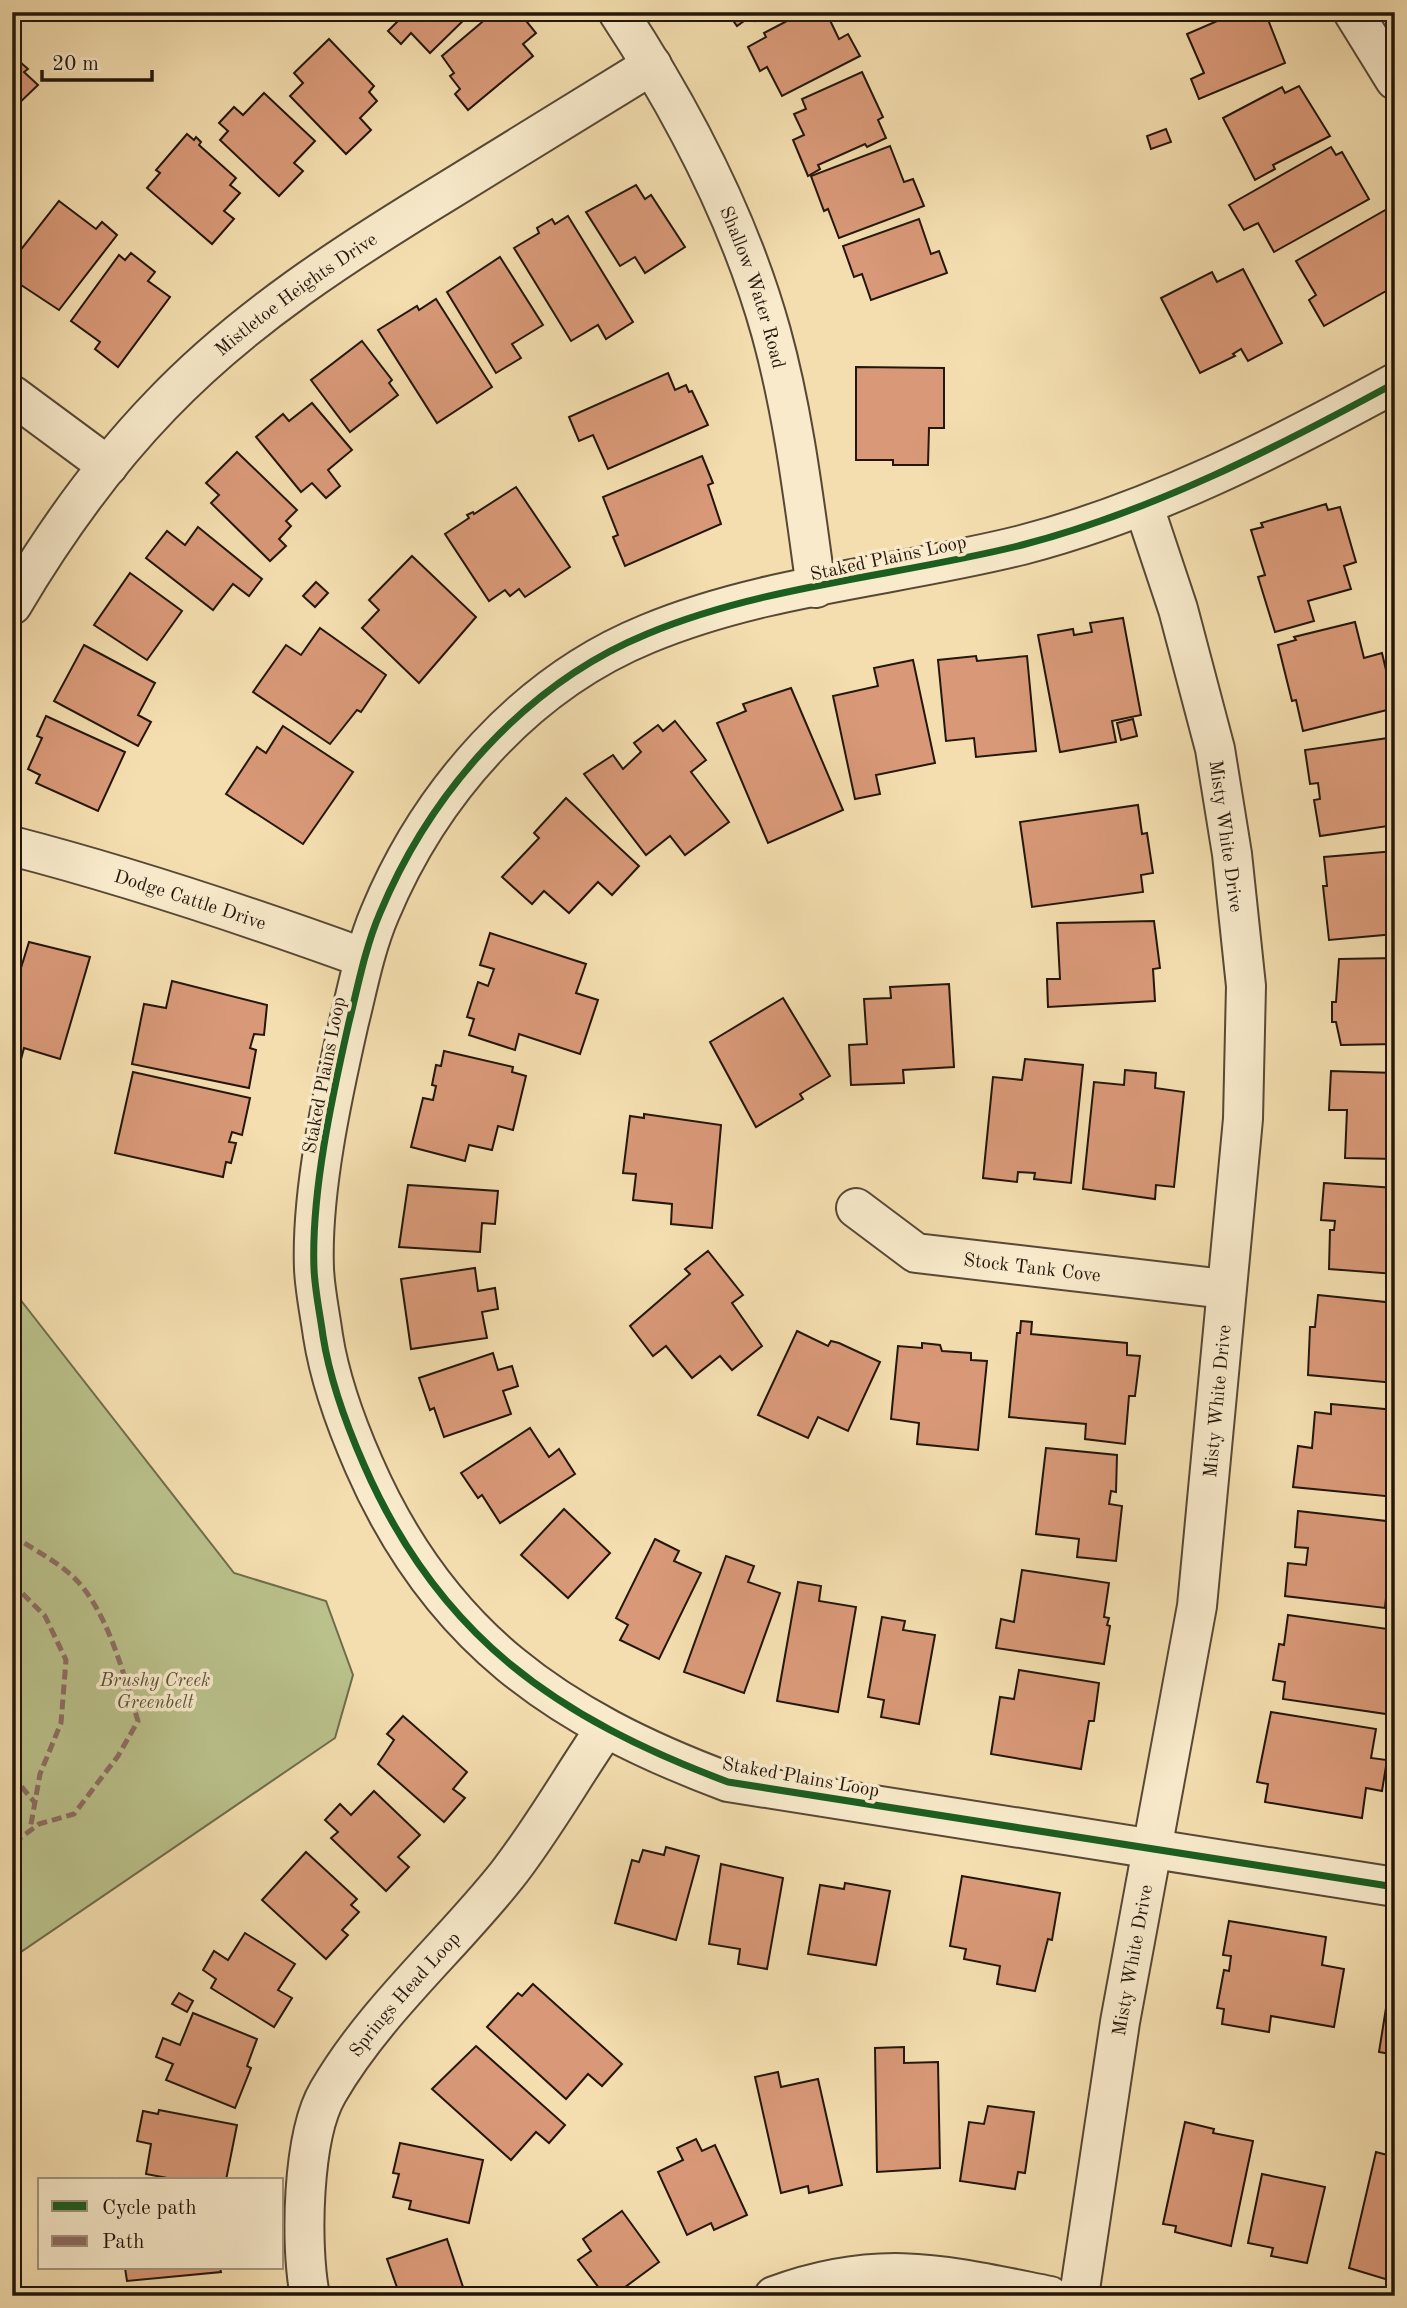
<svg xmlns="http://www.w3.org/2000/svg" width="1407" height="2308" viewBox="0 0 1407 2308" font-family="'Old Standard TT',serif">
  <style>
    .green { fill: #bac18b; stroke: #6e6c4c; stroke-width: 2 }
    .building { fill: #d99978; stroke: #23160c; stroke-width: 2 }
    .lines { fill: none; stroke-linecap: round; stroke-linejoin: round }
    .minor-casing { stroke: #574835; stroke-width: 42 }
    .minor { stroke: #f8eacb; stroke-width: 38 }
    .quiet { stroke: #8d6e63; stroke-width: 5; stroke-dasharray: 10 5; stroke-linecap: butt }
    .cycleway-casing { stroke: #f8eacb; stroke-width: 11 }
    .cycleway { stroke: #1b5e20; stroke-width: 7 }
    .labels { text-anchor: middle; stroke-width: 7; stroke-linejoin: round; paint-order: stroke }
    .street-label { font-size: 19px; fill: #23160c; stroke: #f8eacb }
    .park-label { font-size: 19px; font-style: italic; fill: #585238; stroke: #f8eacb }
  </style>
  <rect width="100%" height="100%" fill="#f4deaf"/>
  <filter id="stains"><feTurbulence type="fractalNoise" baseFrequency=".00286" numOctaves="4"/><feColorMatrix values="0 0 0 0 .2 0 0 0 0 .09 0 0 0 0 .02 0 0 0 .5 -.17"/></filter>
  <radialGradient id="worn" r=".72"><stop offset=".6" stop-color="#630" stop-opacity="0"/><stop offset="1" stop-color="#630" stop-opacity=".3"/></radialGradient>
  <!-- green -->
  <path class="green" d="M12,1289L234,1573L326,1601L353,1675L335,1738L12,1958Z"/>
  <!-- building -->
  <g class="building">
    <path d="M472,12L430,53L411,33L401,44L388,31L399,20L392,12Z"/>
    <path d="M494,12H519L536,33L523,44L533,56L468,110L455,94L460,89L450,76L454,73L442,56Z"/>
    <path d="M727,12H767L755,21L751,16L737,26Z"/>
    <path d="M804,12H826L839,39L848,34L860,56L782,96L767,67L760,71L748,47L766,37L764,33Z"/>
    <path d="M1238,12H1265L1285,63L1199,99L1191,79L1204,73L1187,34Z"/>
    <path d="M329,39L374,86L369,92L377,101L360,118L371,130L346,154L290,96L303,83L294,73Z"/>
    <path d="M12,55L28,69L24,72L38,85L12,110Z"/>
    <path d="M862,72L883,117L878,120L886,138L867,147L865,144L818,165L820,169L808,176L793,140L804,135L794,114L806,109L802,99Z"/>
    <path d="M1299,86L1330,136L1273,165L1275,169L1255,180L1223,118L1282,87L1285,93Z"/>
    <path d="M264,93L315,141L294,163L303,171L279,196L220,140L228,131L219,123L234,107L243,115Z"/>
    <path d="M1166,129L1171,142L1151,149L1147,136Z"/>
    <path d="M187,134L194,140L196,137L201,142L199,145L236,178L230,185L240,193L224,211L234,219L212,244L147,188L160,173L156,170Z"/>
    <path d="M890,146L904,182L913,179L924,206L839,238L828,209L824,211L811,176Z"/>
    <path d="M1331,147L1336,155L1342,152L1369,199L1274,252L1258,223L1244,230L1229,205Z"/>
    <path d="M636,185L645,199L651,195L685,247L645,273L635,257L620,266L586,212Z"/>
    <path d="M59,201L96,229L102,222L117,235L59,310L12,279V261Z"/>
    <path d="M1387,209L1395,223V286L1324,326L1309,300L1316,295L1296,261Z"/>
    <path d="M568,216L633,322L606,339L598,325L571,341L514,248L539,233L537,228L552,219L555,224Z"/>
    <path d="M919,219L931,254L939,251L947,273L871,300L862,274L854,277L843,246Z"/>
    <path d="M131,253L155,272L148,281L170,297L118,367L95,349L100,342L71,321L119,255L125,260Z"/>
    <path d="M500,257L543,325L512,344L521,358L496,373L447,292Z"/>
    <path d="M1243,269L1282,343L1248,361L1241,349L1233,354L1235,356L1200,373L1161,298L1212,272L1217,282Z"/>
    <path d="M436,299L492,387L437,423L378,330L417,306L419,310Z"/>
    <path d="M362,341L392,380L389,383L398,395L350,432L311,380Z"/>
    <path d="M856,367L944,368V428H929L928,465H893V460H856Z"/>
    <path d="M668,373L675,390L686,385L689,392L692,391L708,425L608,469L593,435L579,441L569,417Z"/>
    <path d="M312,403L352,450L328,470L340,486L326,498L312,483L301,492L256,437L283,414L289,421Z"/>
    <path d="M237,452L297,510L286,521L291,526L279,539L286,546L270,561L211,503L219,495L206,483Z"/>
    <path d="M702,456L713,483L708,485L721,524L625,566L613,537L618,535L603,497Z"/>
    <path d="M516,487L570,567L525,597L519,589L510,596L505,590L489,601L445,534L469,518L467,515L473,512L474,514Z"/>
    <path d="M1326,504L1328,510L1340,507L1356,562L1344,566L1351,589L1308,601L1314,621L1275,632L1258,577L1265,575L1251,530L1263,527L1261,523Z"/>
    <path d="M198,527L262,579L249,596L233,584L213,610L146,558L167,531L185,545Z"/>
    <path d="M412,556L476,617L419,683L362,628L379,610L369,600Z"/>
    <path d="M130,573L182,611L147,660L94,625Z"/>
    <path d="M316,582L328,593L315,607L303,596Z"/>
    <path d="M1123,618L1141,715L1112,721L1116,742L1060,752L1038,635L1073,629L1074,635L1092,632L1090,623Z"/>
    <path d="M1355,622L1364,658L1382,653L1395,708L1303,731L1296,700L1292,701L1278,645L1296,640L1294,637Z"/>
    <path d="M320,628L386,675L361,712L357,710L330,744L253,692L286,645L301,655Z"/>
    <path d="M84,645L155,683L138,715L151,722L138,746L54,701Z"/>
    <path d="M976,656L977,661L1027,656L1036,751L976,757L974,738L946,741L938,660Z"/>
    <path d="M913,660L935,763L876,775L880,794L855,799L833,696L878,686L874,668Z"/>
    <path d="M791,688L843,810L768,843L717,723L746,711L743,704Z"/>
    <path d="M46,716L125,752L98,811L36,783L40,775L28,769L42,738L37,736Z"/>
    <path d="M1133,719L1137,736L1121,740L1117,723Z"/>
    <path d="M675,721L706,760L691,772L729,822L685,855L670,836L646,855L584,774L613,755L623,769L641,752L634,743L658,725L663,731Z"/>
    <path d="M283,726L353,772L303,844L226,794L257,747L266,753Z"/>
    <path d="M1395,737V825L1320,836L1314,800L1320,799L1318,783L1310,784L1305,750Z"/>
    <path d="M566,798L639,866L612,895L598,882L569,913L544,891L532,904L502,877L539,838L534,833Z"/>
    <path d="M1138,805L1142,834L1147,833L1153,873L1141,875L1143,892L1032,907L1020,822Z"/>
    <path d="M1395,851V934L1329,940L1323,886H1327L1324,857Z"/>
    <path d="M1154,921L1160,968L1153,969L1155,1001L1048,1007L1047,979H1060L1057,923Z"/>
    <path d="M490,933L586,964L576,993L598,1000L580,1054L519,1034L515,1050L469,1035L474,1019L467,1017L478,982L488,986L494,969L480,965Z"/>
    <path d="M29,942L90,957L60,1059L24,1048L20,1063L12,1061V997Z"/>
    <path d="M1395,958V1044L1341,1045L1336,1022H1332V1002H1336L1339,959Z"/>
    <path d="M172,981L267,1005L264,1035L254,1034L250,1048L256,1050L249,1088L132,1064L144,1004L166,1008Z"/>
    <path d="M949,984L954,1067L903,1070L904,1083L851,1085L849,1045L867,1044L864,999L891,998L890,987Z"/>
    <path d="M783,998L830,1076L800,1094L803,1099L756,1127L710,1042Z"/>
    <path d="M444,1051L513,1067L512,1072L526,1076L513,1130L498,1126L492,1150L469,1145L465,1161L411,1147L423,1098L433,1100L436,1086L432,1085L436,1065L441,1066Z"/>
    <path d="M1025,1059L1083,1065L1071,1183L1034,1179L1035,1173L1018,1172L1017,1182L983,1178L993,1077L1022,1080Z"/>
    <path d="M1125,1070L1156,1073L1155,1088L1184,1092L1174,1187L1156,1185L1155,1199L1083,1189L1094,1082L1124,1085Z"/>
    <path d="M1331,1071L1395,1073V1159L1345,1158L1347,1110H1329Z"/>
    <path d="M133,1072L250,1098L242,1135L232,1132L229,1142L236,1143L231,1163L226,1162L223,1177L115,1153Z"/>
    <path d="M644,1114L721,1125L712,1228L671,1224L672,1204L633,1200L636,1174L623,1173L630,1116L644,1118Z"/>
    <path d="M1324,1183L1395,1188V1274L1329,1269L1330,1230H1334L1335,1221L1321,1220Z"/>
    <path d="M408,1185L498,1191L495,1224L482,1223L480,1252L399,1247Z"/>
    <path d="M708,1251L743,1295L732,1303L762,1346L732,1370L720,1356L692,1378L666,1346L653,1356L630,1326L690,1274L685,1269Z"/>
    <path d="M475,1268L478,1291L495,1288L498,1309L482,1312L487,1338L411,1349L401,1279Z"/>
    <path d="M1318,1295L1395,1303V1383L1308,1375L1310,1327H1315Z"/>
    <path d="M1021,1321L1032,1322L1031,1334L1127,1343V1355L1140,1356L1135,1396H1129L1125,1444L1085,1439L1086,1424L1009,1417L1017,1333H1020Z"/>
    <path d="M797,1331L828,1346L831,1341L839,1343L880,1362L848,1431L818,1417L808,1438L758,1415Z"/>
    <path d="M922,1343L940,1345L942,1351L971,1353V1360L987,1361L978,1450L917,1444L919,1423L891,1419L898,1346L922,1348Z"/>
    <path d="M493,1353L498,1370L512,1366L518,1386L503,1391L511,1414L444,1437L434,1408L430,1410L419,1378Z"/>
    <path d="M1331,1404L1395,1410V1497L1293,1487L1298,1446L1312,1448L1315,1412L1331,1414Z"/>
    <path d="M530,1428L549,1457L559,1449L575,1474L500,1523L482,1495L478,1498L461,1473Z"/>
    <path d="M1046,1448L1117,1455L1116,1492L1111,1491L1109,1504L1122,1506L1116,1561L1077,1557L1079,1539L1036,1534Z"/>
    <path d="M564,1509L610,1553L568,1598L521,1555Z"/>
    <path d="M1298,1511L1395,1522V1579L1388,1578L1385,1608L1285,1596L1288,1563L1306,1565L1308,1548L1295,1547Z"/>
    <path d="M655,1539L679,1551L674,1561L701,1573L659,1659L620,1640L628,1625L616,1618Z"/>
    <path d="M726,1556L754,1566L748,1582L780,1593L744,1693L684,1672Z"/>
    <path d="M1022,1570L1109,1583L1104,1617L1109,1618L1107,1625L1110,1626L1104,1664L996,1648L1001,1619L1014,1622Z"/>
    <path d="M798,1582L821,1586L819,1601L856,1607L838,1712L777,1701Z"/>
    <path d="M1288,1615L1395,1630L1393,1715L1283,1699L1285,1682L1273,1680L1279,1644L1284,1645Z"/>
    <path d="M882,1617L905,1621L903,1630L935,1635L919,1724L881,1717L884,1700L868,1697Z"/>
    <path d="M1019,1670L1099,1683L1094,1721H1089L1081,1769L991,1754L1000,1697L1014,1699Z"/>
    <path d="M1271,1712L1376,1729L1371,1758L1387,1760L1382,1791L1366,1788L1362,1818L1265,1802L1268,1784L1257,1782Z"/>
    <path d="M403,1716L467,1772L453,1789L465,1798L444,1822L378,1764L394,1740L387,1734Z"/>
    <path d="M374,1791L420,1835L398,1857L409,1867L386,1891L331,1838L338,1832L325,1820L340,1804L351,1815Z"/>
    <path d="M666,1847L699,1856L676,1940L615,1923L632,1860L639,1862L643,1850L664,1855Z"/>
    <path d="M306,1852L357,1899L351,1905L359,1912L342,1930L348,1935L326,1959L262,1900Z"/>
    <path d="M721,1864L783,1878L767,1969L738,1964L740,1949L709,1944Z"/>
    <path d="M962,1876L1060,1893L1052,1940L1048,1939L1035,1991L997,1984L1000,1966L964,1959L966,1949L950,1946Z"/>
    <path d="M845,1883L890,1891L876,1965L808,1954L820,1885L844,1889Z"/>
    <path d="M1229,1921L1326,1937L1322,1965L1344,1969L1334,2027L1271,2016L1269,2032L1222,2024L1224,2009L1217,2008L1224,1970L1229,1971L1231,1956L1223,1955Z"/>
    <path d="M245,1933L295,1964L278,1990L292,1998L274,2027L211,1988L216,1979L203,1970L214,1951L228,1960Z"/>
    <path d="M1390,1983L1395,1984V2055L1379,2052Z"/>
    <path d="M533,1984L622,2064L602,2086L588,2074L566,2099L487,2027L518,1993L522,1996Z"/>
    <path d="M179,1993L193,2001L187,2012L172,2004Z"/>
    <path d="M193,2013L257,2039L247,2066L251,2068L235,2108L166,2080L173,2064L156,2057L163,2038L180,2045Z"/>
    <path d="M476,2046L565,2125L549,2143L536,2132L511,2160L432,2089Z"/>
    <path d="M904,2047V2063L938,2062L940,2168L877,2172L875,2048Z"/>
    <path d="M778,2072L781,2087L818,2079L842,2185L809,2193L808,2186L781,2193L755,2077Z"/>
    <path d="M988,2106L1034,2112L1025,2173L1018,2172L1015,2189L960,2181L969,2122L984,2124Z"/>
    <path d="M159,2110L237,2125L226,2180H178L146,2174L151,2144L137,2141L143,2111L158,2114Z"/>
    <path d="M1185,2122L1214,2129L1213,2133L1253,2141L1231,2246L1175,2232L1176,2226L1163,2224Z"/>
    <path d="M696,2139L702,2151L715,2145L747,2215L714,2230L711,2223L687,2235L658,2172L683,2160L677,2148Z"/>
    <path d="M400,2143L483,2160L469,2223L409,2209L411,2201L393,2197L399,2174L393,2173Z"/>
    <path d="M1376,2152L1395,2157V2282L1349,2268Z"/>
    <path d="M1262,2174L1325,2187L1307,2263L1271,2256L1273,2248L1248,2243Z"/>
    <path d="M622,2211L659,2262L613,2296H605L578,2260L591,2251L583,2239Z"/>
    <path d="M447,2239L466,2296H400L387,2259Z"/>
    <path d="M125,2268H220L221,2272L127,2281Z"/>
  </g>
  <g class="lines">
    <!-- minor casing -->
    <g class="minor-casing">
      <g id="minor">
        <path id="s1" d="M618,12C683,111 739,217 771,332C794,415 804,502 816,588"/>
        <path d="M1353,12L1395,80"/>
        <path d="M1395,383C1276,448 1153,511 1022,545C899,576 764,585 647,634C525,684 430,793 380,913C365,948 358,986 349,1022C332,1097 311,1193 314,1269C315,1291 320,1314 323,1336C330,1381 346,1424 364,1465C439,1637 557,1718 728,1782L1395,1887"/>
        <path d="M12,395L108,466"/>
        <path id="s2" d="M12,605C54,534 103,465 161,405C244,318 347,252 449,190C517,148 585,107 652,65"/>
        <path id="s3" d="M12,846C132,877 248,916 364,958"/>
        <path id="s4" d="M856,1208L916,1253L1225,1289"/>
        <path id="s5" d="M310,2296C300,2246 302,2136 328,2092C375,2011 449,1948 507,1875C543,1829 572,1777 605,1729"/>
        <path d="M774,2296C880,2257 945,2275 1050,2296"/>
        <path id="s6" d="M1079,2296L1120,2022L1197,1606L1243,1119L1246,986L1232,854L1215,749L1178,609L1144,507"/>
      </g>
    </g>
    <!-- minor -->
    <use href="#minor" class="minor"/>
    <!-- quiet -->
    <g class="quiet">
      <path d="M12,1535C31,1548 53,1559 70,1574C107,1606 124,1676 138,1721L118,1756L74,1814L39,1824L12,1844"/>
      <path d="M12,1583L45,1616L66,1660L61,1723L40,1774L30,1830"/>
      <path d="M12,1775L35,1803"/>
    </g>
    <!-- cycleway casing -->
    <g class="cycleway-casing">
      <path id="cycleway" d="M1395,383C1276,448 1153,511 1022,545C899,576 764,585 647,634C525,684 430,793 380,913C365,948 358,986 349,1022C332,1097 311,1193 314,1269C315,1291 320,1314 323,1336C330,1381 346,1424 364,1465C439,1637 557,1718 728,1782L1395,1887"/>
    </g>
    <!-- cycleway -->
    <use href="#cycleway" class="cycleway"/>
  </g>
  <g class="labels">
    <!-- street labels -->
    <g class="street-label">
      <text dy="7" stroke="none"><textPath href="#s1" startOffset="308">Shallow Water Road</textPath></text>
      <text dy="7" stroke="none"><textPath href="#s2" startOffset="425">Mistletoe Heights Drive</textPath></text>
      <text transform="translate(888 557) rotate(-12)" y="7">Staked Plains Loop</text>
      <text transform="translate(1227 836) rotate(82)" y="7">Misty White Drive</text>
      <text dy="7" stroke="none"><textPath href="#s3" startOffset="186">Dodge Cattle Drive</textPath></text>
      <text transform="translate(323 1075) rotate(-79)" y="7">Staked Plains Loop</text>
      <text dy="7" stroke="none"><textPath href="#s4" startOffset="192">Stock Tank Cove</textPath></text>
      <text dy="7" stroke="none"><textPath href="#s6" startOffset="906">Misty White Drive</textPath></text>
      <text transform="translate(801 1776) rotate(10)" y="7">Staked Plains Loop</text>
      <text dy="7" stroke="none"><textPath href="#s6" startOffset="340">Misty White Drive</textPath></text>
      <text dy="7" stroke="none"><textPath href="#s5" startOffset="332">Springs Head Loop</textPath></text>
    </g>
    <!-- park labels -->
    <g class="park-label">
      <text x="155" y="1686">Brushy Creek<tspan x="155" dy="22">Greenbelt</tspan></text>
    </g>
  </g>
  <!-- margin -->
  <rect width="1407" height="2308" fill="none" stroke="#f4deaf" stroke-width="42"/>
  <rect x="14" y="14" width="1379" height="2280" fill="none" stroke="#23160c" stroke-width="3.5"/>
  <rect x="21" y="21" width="1365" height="2266" fill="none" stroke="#23160c" stroke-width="2"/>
  <!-- legend -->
  <rect x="38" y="2178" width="245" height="91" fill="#f8eacb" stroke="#a3957f" stroke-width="2"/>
  <rect x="52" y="2201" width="35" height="10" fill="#1b5e20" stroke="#a3957f" stroke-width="2"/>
  <text x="102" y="2214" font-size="21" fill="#23160c">Cycle path</text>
  <rect x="52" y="2236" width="35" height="10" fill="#8d6e63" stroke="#a3957f" stroke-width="2"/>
  <text x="102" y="2248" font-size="21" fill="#23160c">Path</text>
  <!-- scale -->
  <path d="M42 70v10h110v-10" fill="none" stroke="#23160c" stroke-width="3.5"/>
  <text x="52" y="70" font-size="21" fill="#23160c" stroke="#f8eacb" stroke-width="5" paint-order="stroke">20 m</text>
  <rect width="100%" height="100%" filter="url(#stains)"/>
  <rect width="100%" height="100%" fill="url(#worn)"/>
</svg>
